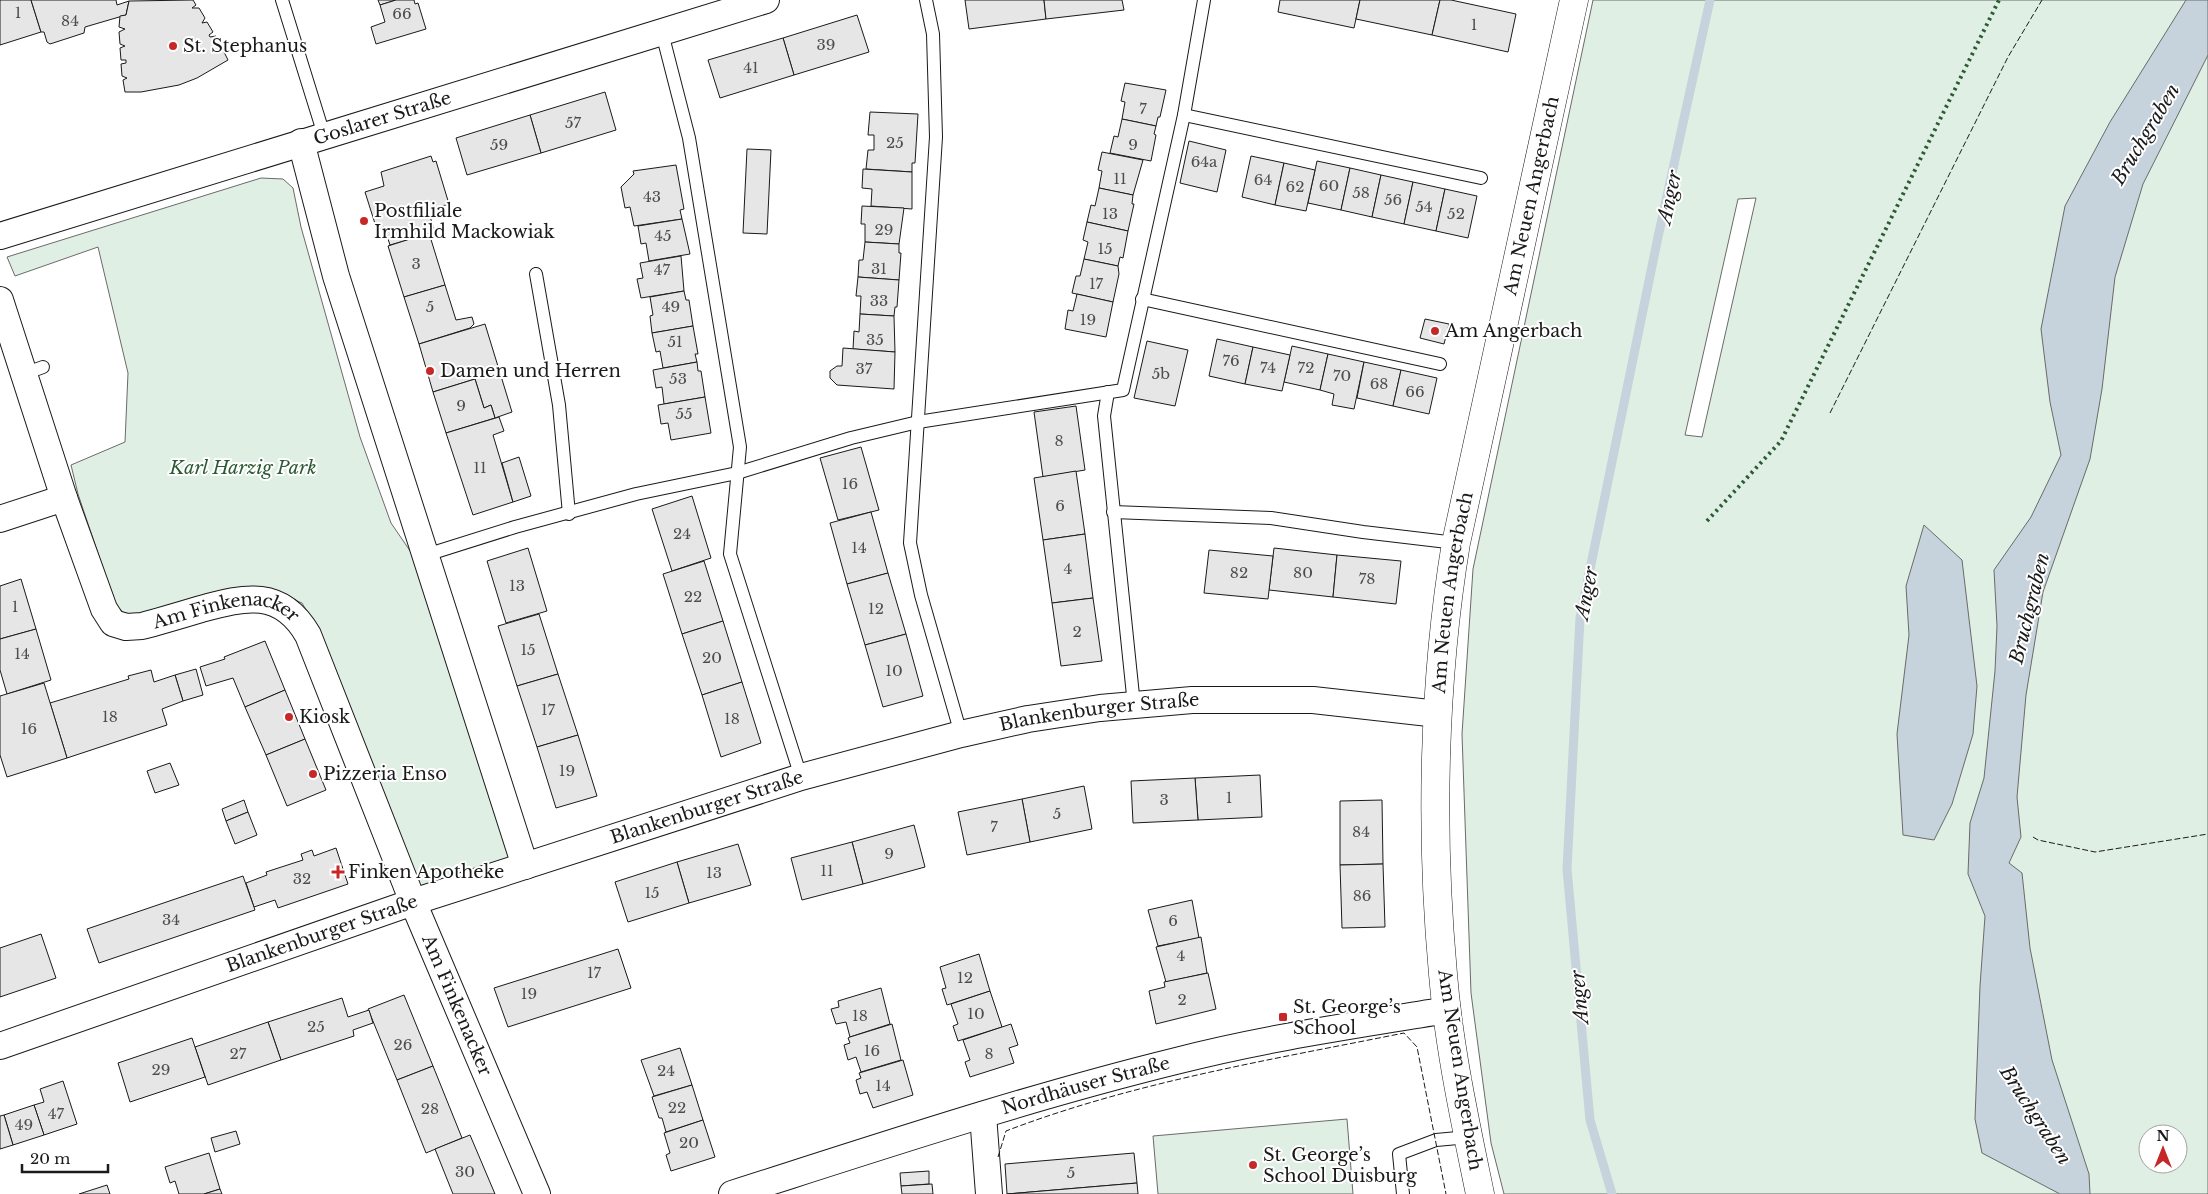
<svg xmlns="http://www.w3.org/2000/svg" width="2208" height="1194" viewBox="0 0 2208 1194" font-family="'Libre Baskerville',serif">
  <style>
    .green { fill: #e0efe3; stroke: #6a6a6a; fill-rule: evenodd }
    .water { fill: #c6d2dc; stroke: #6a6a6a }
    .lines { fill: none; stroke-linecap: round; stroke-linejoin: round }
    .stream { stroke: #c6d2dc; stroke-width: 9 }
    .building { fill: #e6e6e6; stroke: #1a1a1a }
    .lane-casing { stroke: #1a1a1a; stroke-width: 14 }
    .street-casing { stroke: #1a1a1a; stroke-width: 28 }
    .secondary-casing { stroke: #1a1a1a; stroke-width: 29 }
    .lane { stroke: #fff; stroke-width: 12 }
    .street { stroke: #fff; stroke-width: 26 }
    .secondary { stroke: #fff; stroke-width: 28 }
    .hedge { stroke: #2b5a34; stroke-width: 4; stroke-dasharray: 2.5 4; stroke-linecap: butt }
    .fence { stroke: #1a1a1a; stroke-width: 1; stroke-dasharray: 6 2.5; stroke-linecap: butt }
    .poi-dot { fill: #c62828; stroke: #fff; stroke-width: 2 }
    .labels { text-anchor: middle; stroke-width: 4; stroke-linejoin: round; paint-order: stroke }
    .number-label { font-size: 15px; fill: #4d4d4d }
    .poi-label { font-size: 18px; fill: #1a1a1a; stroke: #fff; text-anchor: start }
    .street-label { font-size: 18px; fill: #1a1a1a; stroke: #fff }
    .park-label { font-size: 18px; font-style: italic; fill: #2b5a34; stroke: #fff }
    .water-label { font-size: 19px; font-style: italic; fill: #1a1a1a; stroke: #fff }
  </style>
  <rect width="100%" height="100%" fill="#fff"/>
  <!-- green -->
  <g class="green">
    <path d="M1593,0H2208V1194H1504L1491,1143L1471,993L1462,734L1473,569ZM1756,198L1702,437L1685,435L1738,199ZM2148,1134H2178V1164H2148Z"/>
    <path d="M261,178L283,179L293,188L301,227L360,437L391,523L417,561L516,857L418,889L319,631L302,603L267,588L142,617L125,614L115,604L78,494L71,465L125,442L128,373L98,247L15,276L7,257Z"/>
    <path d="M1347,1119L1353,1194H1158L1153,1136Z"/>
  </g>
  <!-- water -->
  <g class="water">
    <path d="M2186,0H2208V55L2143,184L2115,277L2102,389L2090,459L2043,592L2026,695L2017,797L2021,837L2009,863L2022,873L2030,948L2052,1060L2089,1174L2090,1194H2060L1982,1153L1975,1119L1980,986L1985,916L1968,874L1970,823L1984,778L1995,671L1997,626L1994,570L2031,517L2061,455L2050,402L2041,329L2065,206L2110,122Z"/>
    <path d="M1924,525L1962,560L1977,686L1973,734L1952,804L1934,840L1903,835L1897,734L1909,635L1906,586Z"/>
  </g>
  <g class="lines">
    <!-- stream -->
    <path class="stream" d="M1612,1194L1590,1120L1567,869L1580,618L1658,237L1710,0"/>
  </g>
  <!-- building -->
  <g class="building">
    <path d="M0,0H31L41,32L0,45Z"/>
    <path d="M31,0H116L117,5L129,1L126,15L85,27L84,33L50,44L47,42L44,32H41Z"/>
    <path d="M193,0L196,5L192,8H199L205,18L202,23L207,22L213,32L209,35L210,37L216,36L221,46L217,50H223L228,60L197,78L179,85L141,92H125L123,80L127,78L122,76L121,64L126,63V60H121L120,48L125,46L120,44L119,32L125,29L119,27L120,16L126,15L129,1Z"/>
    <path d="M378,0H396L380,5Z"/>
    <path d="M396,0H414L415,4L418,3L426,29L376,44L371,27L385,22L380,5Z"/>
    <path d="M965,0H1044L1046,19L969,29Z"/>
    <path d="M1044,0H1122L1124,10L1046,19Z"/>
    <path d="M1280,0H1360L1354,28L1278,12Z"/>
    <path d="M1360,0H1440L1432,35L1356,19Z"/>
    <path d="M1440,0H1451L1516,14L1508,52L1432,35Z"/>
    <path d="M857,15L869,52L794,75L783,38Z"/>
    <path d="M783,38L794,75L720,98L708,60Z"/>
    <path d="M1125,83L1166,90L1160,117H1158L1156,126L1122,119L1125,102L1121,101Z"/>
    <path d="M605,92L616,130L541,153L530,115Z"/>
    <path d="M870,112L918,114L915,163H912V172L866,169L868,150H874V135H868Z"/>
    <path d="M530,115L541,153L467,175L456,138Z"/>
    <path d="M1122,119L1156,126L1154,134L1156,135L1151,161L1110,153L1114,136L1118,137Z"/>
    <path d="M1189,141L1226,150L1217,192L1180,183Z"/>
    <path d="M747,149L771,150L767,234L743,233Z"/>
    <path d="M1102,152L1143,160L1133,195L1099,188L1102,171L1098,170Z"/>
    <path d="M431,156L433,162L436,161L449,204L428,210L435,232L390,245L384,227L377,230L365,192L384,186L381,172Z"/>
    <path d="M1251,156L1284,163L1275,205L1242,197Z"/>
    <path d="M1317,161L1350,168L1341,210L1308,203Z"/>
    <path d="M1284,163L1315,170L1306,211L1275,205Z"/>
    <path d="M676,165L684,209L680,210L682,219L634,226L630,207L625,208L621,187L634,174L633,171Z"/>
    <path d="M1350,168L1381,175L1372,217L1341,210Z"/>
    <path d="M863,169L912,172V209L871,206L872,189L862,188Z"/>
    <path d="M1381,175L1413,182L1404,224L1372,217Z"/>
    <path d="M1413,182L1445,189L1436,231L1404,224Z"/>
    <path d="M1099,188L1133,195L1132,204H1134L1128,231L1087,222L1091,205L1095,206Z"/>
    <path d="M1445,189L1477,196L1468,238L1436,231Z"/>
    <path d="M862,206L904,208L899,244L865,242V224H861Z"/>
    <path d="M682,219L690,254L649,261L646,243L641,244L638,226Z"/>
    <path d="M1087,222L1128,231L1123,258L1120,257L1118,266L1084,259L1088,242L1083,240Z"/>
    <path d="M429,233L445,285L404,297L388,246Z"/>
    <path d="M865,242L899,244V253H901L899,280L858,277L859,260H863Z"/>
    <path d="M681,256L684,291L641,298L637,279L643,278L640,263Z"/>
    <path d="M1084,259L1118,266L1119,274L1113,302L1072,293L1076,276H1080Z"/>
    <path d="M858,277L899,280L897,307H895L894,316L860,314L861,296H856Z"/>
    <path d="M445,285L456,320L472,317L474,324L470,328L419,344L404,297Z"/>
    <path d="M684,291L686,300H689L693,326L652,333L650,316L653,315L650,297Z"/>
    <path d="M1077,294L1113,302L1106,337L1065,329L1068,310L1073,311Z"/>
    <path d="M860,314L894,316L895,352L853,349L854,331L859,332Z"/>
    <path d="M1425,319L1449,324L1444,344L1420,338Z"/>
    <path d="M485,324L512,412L495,418L491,405L484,408L475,379L433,392L419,344Z"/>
    <path d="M693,326L698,354H695L697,362L663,368L660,351L656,352L652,333Z"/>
    <path d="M1217,339L1253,347L1245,384L1209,376Z"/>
    <path d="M1147,341L1188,350L1175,406L1134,398Z"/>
    <path d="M1292,346L1328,354L1320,390L1284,382Z"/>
    <path d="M1253,347L1290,355L1282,391L1245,384Z"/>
    <path d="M843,348L895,352L894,389L837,385L830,378V371L837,366H842Z"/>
    <path d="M1328,354L1364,362L1354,409L1332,405L1334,394L1320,390Z"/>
    <path d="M697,362L698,371H701L705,397L664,404L662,387L656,388L653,370Z"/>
    <path d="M1364,362L1401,370L1393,406L1357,398Z"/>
    <path d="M1401,370L1437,378L1429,414L1393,406Z"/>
    <path d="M475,379L484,408L491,405L495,418L446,433L433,392Z"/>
    <path d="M705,397L711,433L671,440L668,423L661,424L658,405Z"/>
    <path d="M1076,406L1085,470L1043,477L1034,412Z"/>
    <path d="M499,417L504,431L493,435L513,502L473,515L446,433Z"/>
    <path d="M861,447L879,510L838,520L820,458Z"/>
    <path d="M519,457L531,496L513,502L502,463Z"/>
    <path d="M1076,471L1085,534L1043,540L1034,478Z"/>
    <path d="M692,496L711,558L672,571L652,509Z"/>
    <path d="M871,512L888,573L847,584L830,523Z"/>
    <path d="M1085,534L1093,598L1052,603L1043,540Z"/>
    <path d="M528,548L547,611L506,623L487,561Z"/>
    <path d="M1274,548L1337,555L1333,597L1269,590Z"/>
    <path d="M1209,550L1273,556L1268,599L1204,593Z"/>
    <path d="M1337,555L1401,561L1396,604L1333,597Z"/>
    <path d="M704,561L723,621L682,634L663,574Z"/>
    <path d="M888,573L906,634L865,645L847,584Z"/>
    <path d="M21,579L36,629L0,639V586Z"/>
    <path d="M1093,598L1102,661L1061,666L1052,603Z"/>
    <path d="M539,614L558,674L517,686L498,626Z"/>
    <path d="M723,621L742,682L702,695L682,634Z"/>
    <path d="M36,629L51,680L7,694L0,670V639Z"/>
    <path d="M906,634L923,696L883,707L865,645Z"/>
    <path d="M265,641L285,690L245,707L233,678L206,686L200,667L225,659L224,657Z"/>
    <path d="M196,669L203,695L183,701L175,675Z"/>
    <path d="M151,670L154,682L175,675L183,701L162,709L167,725L67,758L50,703L129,679L128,676Z"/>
    <path d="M558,674L578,735L537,747L517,686Z"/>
    <path d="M742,682L761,743L721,757L702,695Z"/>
    <path d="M44,683L67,758L7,777L0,755V696Z"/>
    <path d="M285,690L305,739L266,755L245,707Z"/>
    <path d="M578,735L597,796L556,808L537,747Z"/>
    <path d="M305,739L326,790L287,806L266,755Z"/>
    <path d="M170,763L179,785L155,793L147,771Z"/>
    <path d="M1260,775L1262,817L1198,820L1195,778Z"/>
    <path d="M1195,778L1198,820L1133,823L1131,781Z"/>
    <path d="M1084,786L1092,829L1030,842L1022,799Z"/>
    <path d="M1022,799L1030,842L967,855L958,812Z"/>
    <path d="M244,800L248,812L226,821L222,809Z"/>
    <path d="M1382,800L1383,864L1340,865V801Z"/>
    <path d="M248,812L257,835L235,844L226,821Z"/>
    <path d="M914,825L925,867L863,884L852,842Z"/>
    <path d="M852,842L863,884L802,900L791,858Z"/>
    <path d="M738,844L751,885L689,903L677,862Z"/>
    <path d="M336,848L348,884L278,908L275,900L254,907L246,883L267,875L266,872L303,860L301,854L312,850L314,856Z"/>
    <path d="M677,862L689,903L628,922L615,882Z"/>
    <path d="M1383,864L1385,927L1342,928L1340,865Z"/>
    <path d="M243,876L255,910L99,963L87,929Z"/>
    <path d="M1192,900L1199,938L1158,946L1148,910Z"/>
    <path d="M41,934L56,978L0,997V948Z"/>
    <path d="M1201,937L1207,973L1166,982L1156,947Z"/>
    <path d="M618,949L631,988L508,1027L494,988Z"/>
    <path d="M979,954L990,991L947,1005L942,989L946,988L940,967Z"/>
    <path d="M1208,973L1216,1009L1156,1024L1149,991L1165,987L1164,982Z"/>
    <path d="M881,988L890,1024L850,1037L846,1022L836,1024L831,1009L839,1007L838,1001Z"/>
    <path d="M990,991L1002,1027L958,1041L953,1026L958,1024L951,1004Z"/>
    <path d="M404,995L433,1066L397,1080L368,1009Z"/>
    <path d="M342,998L348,1017L369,1010L373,1023L353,1030L354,1036L281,1060L268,1022Z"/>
    <path d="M268,1022L281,1060L208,1085L195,1047Z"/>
    <path d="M892,1024L901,1060L861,1072L856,1057L848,1060L844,1045L850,1043L848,1038L850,1037Z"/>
    <path d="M1011,1024L1018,1045L1009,1048L1014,1063L970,1077L965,1062L970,1060L963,1040Z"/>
    <path d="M192,1038L205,1077L130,1102L118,1063Z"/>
    <path d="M680,1048L692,1085L654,1096L641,1060Z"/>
    <path d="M903,1060L913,1095L873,1108L867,1092L860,1094L856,1080L861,1078L859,1073Z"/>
    <path d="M433,1066L462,1138L426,1153L397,1080Z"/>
    <path d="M63,1081L77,1124L44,1135L34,1105L44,1102L40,1089Z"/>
    <path d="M692,1085L703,1120L666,1132L662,1118H659L652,1097Z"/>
    <path d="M34,1105L44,1135L13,1145L4,1115Z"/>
    <path d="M4,1115L13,1145L0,1149V1116Z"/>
    <path d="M703,1120L715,1157L671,1171L666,1155L670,1153L664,1133Z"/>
    <path d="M236,1131L240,1144L215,1152L211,1138Z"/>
    <path d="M470,1135L495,1194H453L435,1149Z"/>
    <path d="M209,1153L220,1189L204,1194H179L175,1181L170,1183L165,1167Z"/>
    <path d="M1134,1153L1137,1183L1007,1194L1005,1164Z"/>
    <path d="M929,1171V1184L901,1186L900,1173Z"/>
    <path d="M1137,1183L1138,1194H1007Z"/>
    <path d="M932,1184L933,1194H902L901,1186Z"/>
    <path d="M107,1185L110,1194H79Z"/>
    <path d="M220,1189L222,1194H204Z"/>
  </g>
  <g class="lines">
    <!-- lane casing -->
    <g class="lane-casing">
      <g id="lane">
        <path d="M282,0L324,135"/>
        <path d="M926,0L933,34L936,137L910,543L921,595L961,734"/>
        <path d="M662,33L689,138L740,447L730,554L801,777"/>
        <path d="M1184,115L1481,178"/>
        <path d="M536,274L559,405L569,514"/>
        <path d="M1142,299L1440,364"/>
        <path d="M24,374L43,367"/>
        <path d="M1108,392L1104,416L1134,705"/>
        <path d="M1113,512L1271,518L1363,532L1456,543"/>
        <path d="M426,555L515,527L636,494L737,473L851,438L918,422L1123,390L1184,115L1204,0"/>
        <path d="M1403,1194L1399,1154L1436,1140L1469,1137"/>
      </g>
    </g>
    <!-- street casing -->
    <g class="street-casing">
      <g id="street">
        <path d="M301,142L336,276L525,866"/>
        <path id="s1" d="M0,236L766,0"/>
        <path id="s2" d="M0,300L64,498L104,609L113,623L126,627L142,626C161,621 181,615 201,609C245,597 281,588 308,635L413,902L537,1194"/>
        <path d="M0,519L64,498"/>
        <path id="s3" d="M0,1046L413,902L801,777L961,734L1028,719L1100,708L1192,700H1313L1438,714"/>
        <path d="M983,1115L989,1194"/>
        <path id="s4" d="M732,1194C879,1147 1026,1098 1176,1061C1265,1038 1357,1025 1447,1010"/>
      </g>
    </g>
    <!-- secondary casing -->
    <g class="secondary-casing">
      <g id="secondary">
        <path id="s5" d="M1480,1194C1465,1121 1449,1048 1443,974C1430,833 1433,682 1456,543L1574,0"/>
      </g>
    </g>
    <!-- lane -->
    <use href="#lane" class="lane"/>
    <!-- street -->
    <use href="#street" class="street"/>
    <!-- secondary -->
    <use href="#secondary" class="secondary"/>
    <!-- hedge -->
    <path class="hedge" d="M1707,521L1781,441L1999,0"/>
    <!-- fence -->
    <g class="fence">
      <path d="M1830,413L2008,57L2042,0"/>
      <path d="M2033,837L2038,840L2095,852L2208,834"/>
      <path d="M998,1157L1006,1131C1134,1082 1270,1060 1404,1033L1417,1047L1446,1194"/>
    </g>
  </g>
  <!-- markers -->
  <g class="poi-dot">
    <circle cx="173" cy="46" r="5"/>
    <circle cx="364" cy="221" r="5"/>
    <circle cx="1435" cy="331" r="5"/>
    <circle cx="430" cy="371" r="5"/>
    <circle cx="289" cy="717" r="5"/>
    <circle cx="313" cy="774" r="5"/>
    <path d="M335.5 864.5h5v5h5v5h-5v5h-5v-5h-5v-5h5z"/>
    <rect x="1278" y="1012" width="10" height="10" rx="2.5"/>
    <circle cx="1253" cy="1165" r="5"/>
  </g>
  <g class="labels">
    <!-- number labels -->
    <g class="number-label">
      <text x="18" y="18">1</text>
      <text x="402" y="19">66</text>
      <text x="70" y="26">84</text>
      <text x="1474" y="30">1</text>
      <text x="826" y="50">39</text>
      <text x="751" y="73">41</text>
      <text x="1143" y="114">7</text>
      <text x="573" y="128">57</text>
      <text x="895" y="148">25</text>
      <text x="499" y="150">59</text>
      <text x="1133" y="150">9</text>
      <text x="1204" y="167">64a</text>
      <text x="1120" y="184">11</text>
      <text x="1263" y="185">64</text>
      <text x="1329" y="191">60</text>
      <text x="1295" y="192">62</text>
      <text x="1361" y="198">58</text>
      <text x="652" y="202">43</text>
      <text x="1393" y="205">56</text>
      <text x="1424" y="212">54</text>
      <text x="1110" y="219">13</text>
      <text x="1456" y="219">52</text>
      <text x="884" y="235">29</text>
      <text x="663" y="241">45</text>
      <text x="1105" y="254">15</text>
      <text x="416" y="269">3</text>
      <text x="879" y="274">31</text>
      <text x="662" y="275">47</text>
      <text x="1096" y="289">17</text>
      <text x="879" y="306">33</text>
      <text x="430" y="312">5</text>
      <text x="671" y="312">49</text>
      <text x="1088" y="325">19</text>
      <text x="875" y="345">35</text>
      <text x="675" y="347">51</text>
      <text x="1231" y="366">76</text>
      <text x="1268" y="373">74</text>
      <text x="1306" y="373">72</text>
      <text x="864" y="374">37</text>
      <text x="1161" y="379">5b</text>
      <text x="1342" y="381">70</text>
      <text x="678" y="384">53</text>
      <text x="1379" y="389">68</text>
      <text x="1415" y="397">66</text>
      <text x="461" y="411">9</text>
      <text x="684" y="419">55</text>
      <text x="1059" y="446">8</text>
      <text x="480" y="473">11</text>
      <text x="850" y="489">16</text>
      <text x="1060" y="511">6</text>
      <text x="682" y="539">24</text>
      <text x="859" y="553">14</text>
      <text x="1068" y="574">4</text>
      <text x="1239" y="578">82</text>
      <text x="1303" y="578">80</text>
      <text x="1367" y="584">78</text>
      <text x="517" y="591">13</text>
      <text x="693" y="602">22</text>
      <text x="15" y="612">1</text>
      <text x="876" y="614">12</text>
      <text x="1077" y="637">2</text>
      <text x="528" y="655">15</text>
      <text x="22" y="659">14</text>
      <text x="712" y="663">20</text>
      <text x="894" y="676">10</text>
      <text x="548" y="715">17</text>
      <text x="110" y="722">18</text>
      <text x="732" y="724">18</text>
      <text x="29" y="734">16</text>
      <text x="567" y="776">19</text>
      <text x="1229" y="803">1</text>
      <text x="1164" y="805">3</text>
      <text x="1057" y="819">5</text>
      <text x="994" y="832">7</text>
      <text x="1361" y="837">84</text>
      <text x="889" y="859">9</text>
      <text x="827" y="876">11</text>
      <text x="714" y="878">13</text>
      <text x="302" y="884">32</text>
      <text x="652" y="898">15</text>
      <text x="1362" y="901">86</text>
      <text x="171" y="925">34</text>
      <text x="1173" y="926">6</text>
      <text x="1181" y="961">4</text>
      <text x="594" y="978">17</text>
      <text x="965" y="983">12</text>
      <text x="529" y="999">19</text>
      <text x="1182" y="1005">2</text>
      <text x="976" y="1019">10</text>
      <text x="860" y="1021">18</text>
      <text x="316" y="1032">25</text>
      <text x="403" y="1050">26</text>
      <text x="872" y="1056">16</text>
      <text x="238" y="1059">27</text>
      <text x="989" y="1059">8</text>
      <text x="161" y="1075">29</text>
      <text x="666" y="1076">24</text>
      <text x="883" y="1091">14</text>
      <text x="677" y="1113">22</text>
      <text x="430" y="1114">28</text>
      <text x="56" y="1119">47</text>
      <text x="24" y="1130">49</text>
      <text x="689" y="1148">20</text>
      <text x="465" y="1177">30</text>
      <text x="1071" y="1178">5</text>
    </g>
    <!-- poi labels -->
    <g class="poi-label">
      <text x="183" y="52">St. Stephanus</text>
      <text x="374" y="217">Postfiliale<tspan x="374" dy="21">Irmhild Mackowiak</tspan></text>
      <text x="1445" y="337">Am Angerbach</text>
      <text x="440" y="377">Damen und Herren</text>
      <text x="299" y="723">Kiosk</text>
      <text x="323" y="780">Pizzeria Enso</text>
      <text x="348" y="878">Finken Apotheke</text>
      <text x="1293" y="1013">St. George’s<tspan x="1293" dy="21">School</tspan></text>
      <text x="1263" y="1161">St. George’s<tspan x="1263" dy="21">School Duisburg</tspan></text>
    </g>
    <!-- street labels -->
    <g class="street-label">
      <text dy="6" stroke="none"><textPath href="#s1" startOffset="400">Goslarer Straße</textPath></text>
      <text dy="6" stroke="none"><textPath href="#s5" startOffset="1011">Am Neuen Angerbach</textPath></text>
      <text dy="6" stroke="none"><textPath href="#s5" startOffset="606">Am Neuen Angerbach</textPath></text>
      <text dy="6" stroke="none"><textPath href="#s2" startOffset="460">Am Finkenacker</textPath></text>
      <text dy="6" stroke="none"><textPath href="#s3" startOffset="1151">Blankenburger Straße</textPath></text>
      <text dy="6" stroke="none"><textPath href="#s3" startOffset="746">Blankenburger Straße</textPath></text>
      <text dy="6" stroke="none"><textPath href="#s3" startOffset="341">Blankenburger Straße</textPath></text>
      <text dy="6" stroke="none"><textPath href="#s2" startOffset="955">Am Finkenacker</textPath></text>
      <text transform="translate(1460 1070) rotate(81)" y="6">Am Neuen Angerbach</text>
      <text dy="6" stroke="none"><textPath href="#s4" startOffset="370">Nordhäuser Straße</textPath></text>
    </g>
    <!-- park labels -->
    <g class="park-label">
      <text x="243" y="474">Karl Harzig Park</text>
    </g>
    <!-- water labels -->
    <g class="water-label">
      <text transform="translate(2145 134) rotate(-59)" y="7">Bruchgraben</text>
      <text transform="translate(1669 197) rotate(-78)" y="7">Anger</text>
      <text transform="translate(1586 593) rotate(-79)" y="7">Anger</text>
      <text transform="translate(2029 608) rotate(-76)" y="7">Bruchgraben</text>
      <text transform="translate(1579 997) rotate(-95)" y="7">Anger</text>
      <text transform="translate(2036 1115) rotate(57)" y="7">Bruchgraben</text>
    </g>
  </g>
  <!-- north arrow -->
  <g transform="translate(2163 1149)"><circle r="24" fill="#ffffff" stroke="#a3a3a3"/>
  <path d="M0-4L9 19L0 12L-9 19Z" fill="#c62828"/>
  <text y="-8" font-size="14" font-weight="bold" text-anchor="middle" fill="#1a1a1a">N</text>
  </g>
  <!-- scale -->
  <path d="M22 1164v8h86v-8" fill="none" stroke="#1a1a1a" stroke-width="2.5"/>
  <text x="30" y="1164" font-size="15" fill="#1a1a1a" stroke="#ffffff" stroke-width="4" paint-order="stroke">20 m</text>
</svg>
